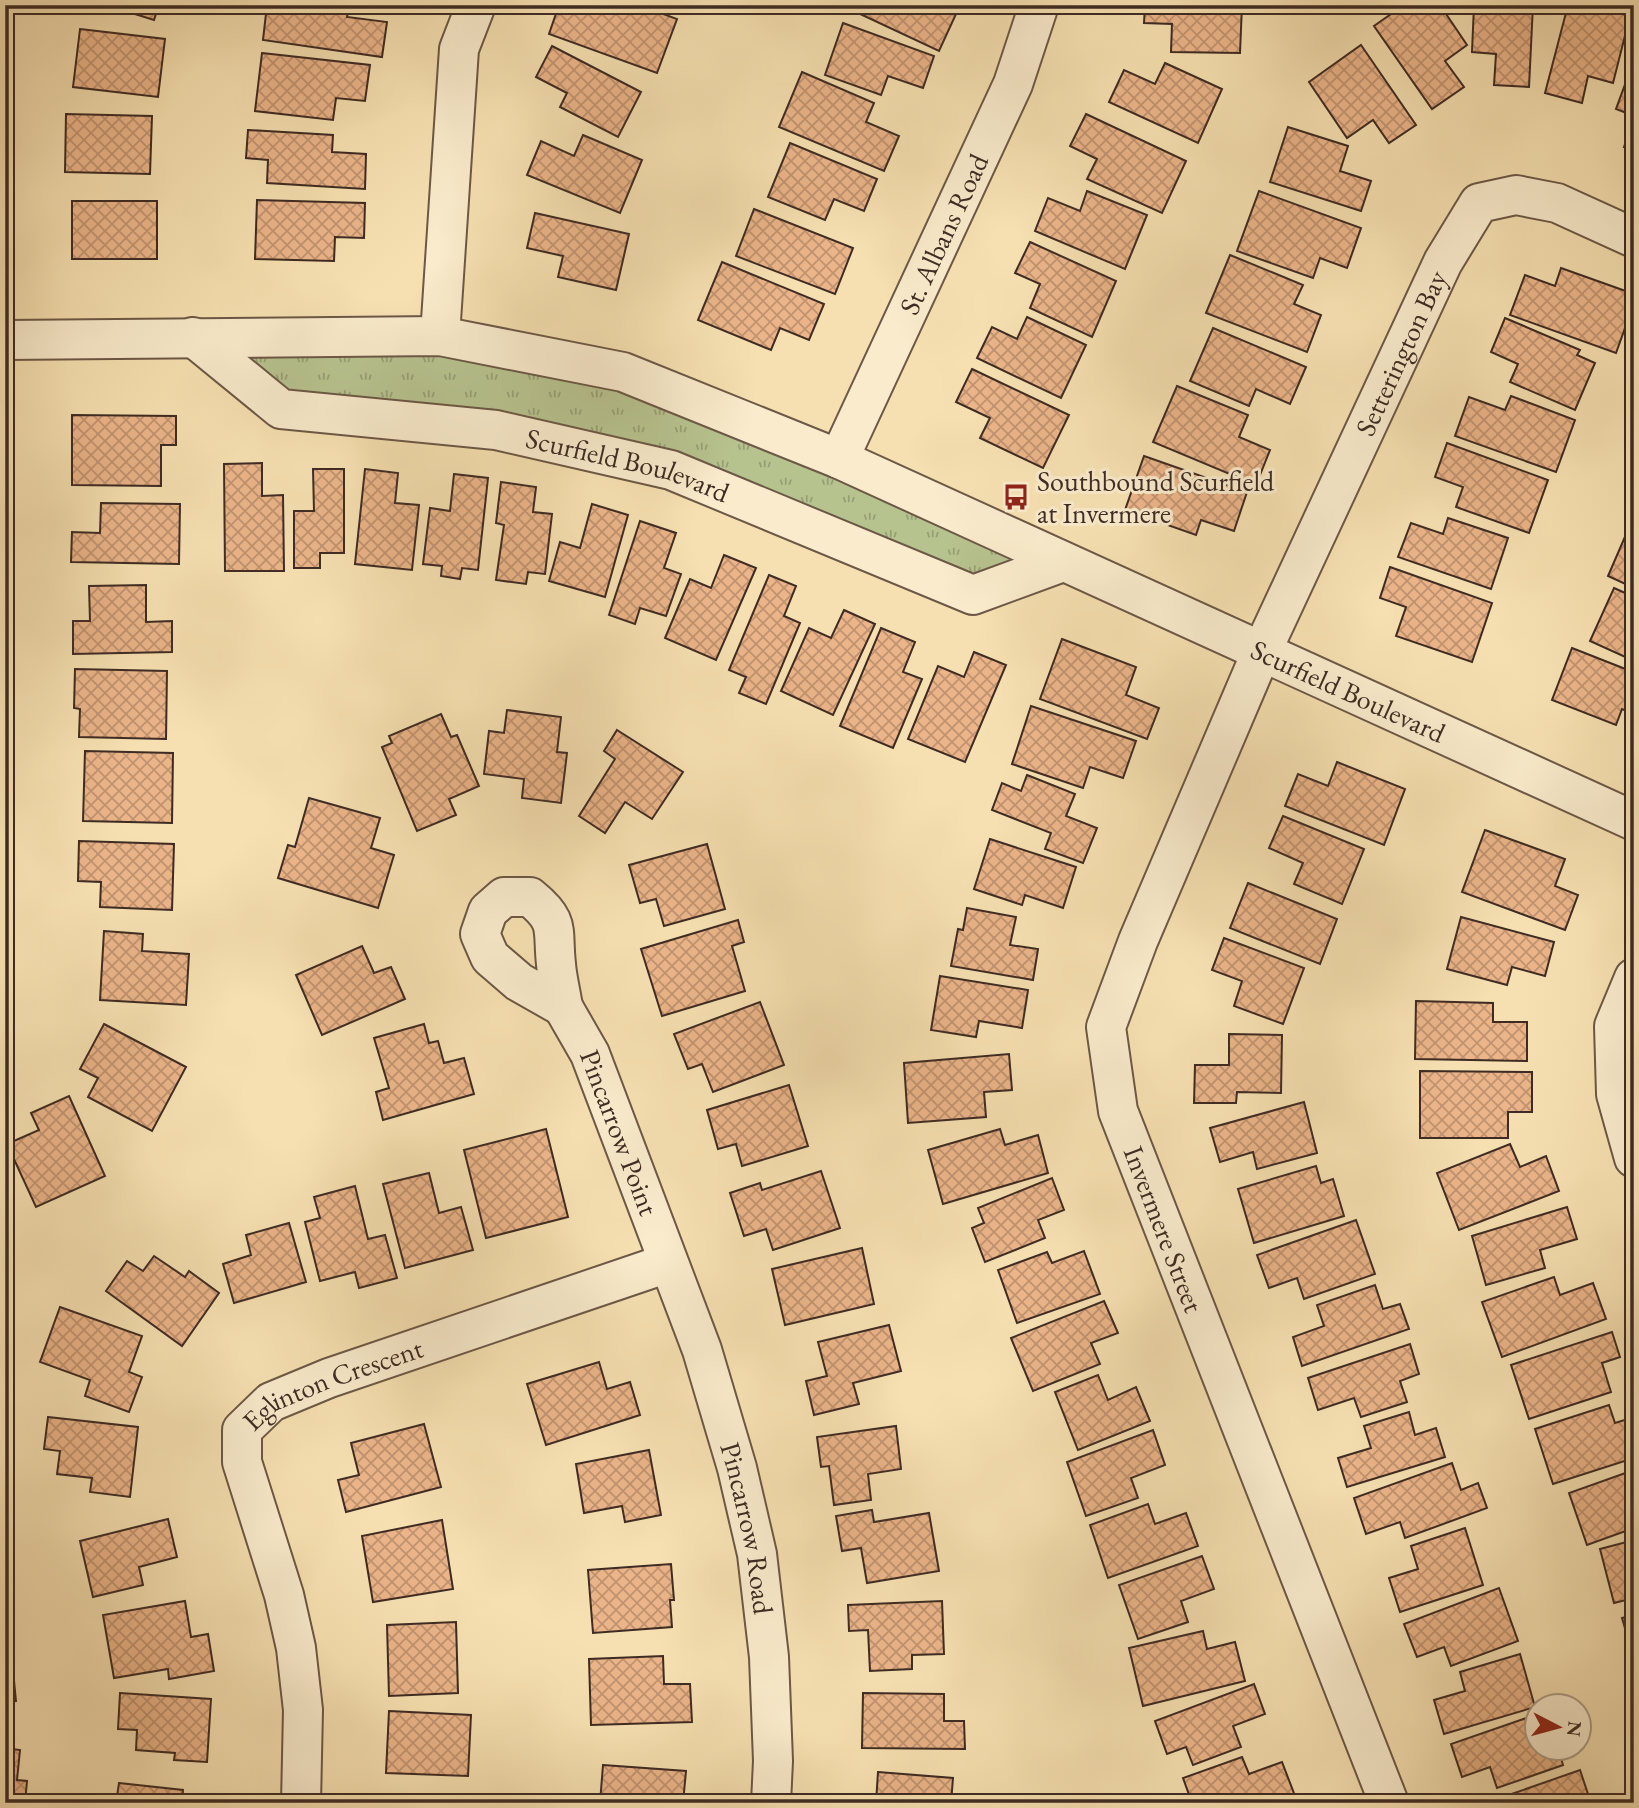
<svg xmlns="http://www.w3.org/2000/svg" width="1639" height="1808" viewBox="0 0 1639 1808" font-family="'EB Garamond',serif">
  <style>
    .grass { fill: url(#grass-tufts); stroke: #7a7759; stroke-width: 2 }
    .building { fill: url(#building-cross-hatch); stroke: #3e2b23; stroke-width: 2 }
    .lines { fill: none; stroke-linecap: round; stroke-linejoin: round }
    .minor-casing { stroke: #6c5846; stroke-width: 42 }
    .minor { stroke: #f9ebcc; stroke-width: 38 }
    .labels { text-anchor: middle; stroke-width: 6; stroke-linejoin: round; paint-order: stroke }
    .street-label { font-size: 28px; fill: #3e2b23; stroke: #f9ebcc }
    .poi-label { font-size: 28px; fill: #3e2b23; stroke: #f9ebcc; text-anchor: start }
  </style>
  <defs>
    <pattern id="grass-tufts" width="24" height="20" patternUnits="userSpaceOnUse" patternTransform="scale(1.75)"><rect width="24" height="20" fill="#b7c38f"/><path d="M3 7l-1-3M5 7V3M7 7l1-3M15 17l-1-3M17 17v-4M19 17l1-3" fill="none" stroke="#969f74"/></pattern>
    <pattern id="building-cross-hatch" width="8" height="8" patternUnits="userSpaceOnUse" patternTransform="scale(1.75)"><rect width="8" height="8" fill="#ebb589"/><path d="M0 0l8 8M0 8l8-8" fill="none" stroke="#c09370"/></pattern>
  </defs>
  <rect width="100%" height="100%" fill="#f6e0b1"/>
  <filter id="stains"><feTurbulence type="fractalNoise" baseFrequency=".00286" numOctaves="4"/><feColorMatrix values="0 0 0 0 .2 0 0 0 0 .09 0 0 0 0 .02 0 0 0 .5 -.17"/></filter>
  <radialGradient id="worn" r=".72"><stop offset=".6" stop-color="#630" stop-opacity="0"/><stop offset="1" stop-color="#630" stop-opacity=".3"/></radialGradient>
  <!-- grass -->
  <path class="grass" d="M440,336L623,372L1063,562L973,595L671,470L281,409L193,337Z"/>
  <!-- building -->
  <g class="building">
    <path d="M106,5H159L154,20Z"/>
    <path d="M267,5H349L347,17L387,22L382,57L263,40Z"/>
    <path d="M559,5H579L592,10L594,5H639L677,19L657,73L549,34Z"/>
    <path d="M841,5H936L956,14L939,51Z"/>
    <path d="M1145,5H1242L1240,53L1171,52L1172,24L1144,23Z"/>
    <path d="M1404,5H1440L1467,45L1445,61L1464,87L1432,109L1374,26Z"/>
    <path d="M1474,5H1533L1529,87L1494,85L1496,54L1472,52Z"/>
    <path d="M1568,5H1589L1630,16L1613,83L1588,76L1582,103L1545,93Z"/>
    <path d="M843,23L934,56L923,88L888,76L881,95L825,75Z"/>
    <path d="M80,29L165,39L158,97L73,87Z"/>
    <path d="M1361,45L1416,125L1389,143L1373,120L1347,138L1309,82Z"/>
    <path d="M552,46L641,92L618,137L560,107L567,93L536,77Z"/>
    <path d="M262,53L370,65L365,101L336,98L333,120L255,111Z"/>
    <path d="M1634,60V116L1616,109Z"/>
    <path d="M1165,63L1222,89L1198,143L1109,102L1124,70L1155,84Z"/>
    <path d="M802,72L874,103L866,122L899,136L884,171L779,127Z"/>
    <path d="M66,114L152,116L150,174L65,172Z"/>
    <path d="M1086,114L1186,161L1162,213L1087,179L1097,159L1070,146Z"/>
    <path d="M1634,118V150L1624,147Z"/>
    <path d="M1288,127L1348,146L1340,171L1371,181L1361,211L1270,182Z"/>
    <path d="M248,130L333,135L332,152L366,154L365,189L267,183L268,160L246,158Z"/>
    <path d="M583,135L642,160L620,213L527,175L541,141L574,156Z"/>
    <path d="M790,143L877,179L864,211L834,199L825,220L768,197Z"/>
    <path d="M1087,191L1147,215L1125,269L1035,231L1048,198L1080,211Z"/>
    <path d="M1259,191L1361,228L1347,268L1320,258L1313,278L1237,251Z"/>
    <path d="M257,200L365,203L364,238L335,237L334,261L255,259Z"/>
    <rect x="72" y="201" width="85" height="58"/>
    <path d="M754,209L853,248L835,294L736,256Z"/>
    <path d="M535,213L629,234L616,290L558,277L563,256L527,248Z"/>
    <path d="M1030,242L1116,281L1092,337L1030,308L1040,284L1015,273Z"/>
    <path d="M1230,255L1303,285L1294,304L1321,315L1307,352L1206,313Z"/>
    <path d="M722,262L824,304L809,340L780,328L771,350L698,320Z"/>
    <path d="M1561,268L1634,294V303L1616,353L1510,315L1525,275L1555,286Z"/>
    <path d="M1027,317L1086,345L1061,398L977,358L992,327L1017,339Z"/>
    <path d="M1505,318L1580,350L1577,355L1595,363L1575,410L1510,382L1518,364L1491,352Z"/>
    <path d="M1213,328L1306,367L1290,404L1256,389L1249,406L1190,381Z"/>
    <path d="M972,369L1069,415L1043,468L980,438L990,418L956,402Z"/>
    <path d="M1177,386L1248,415L1239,437L1270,450L1256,485L1153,442Z"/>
    <path d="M1511,396L1575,420L1556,472L1455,436L1469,397L1505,410Z"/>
    <path d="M72,415L176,416V445H161V486L72,485Z"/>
    <path d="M1447,443L1548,480L1529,533L1456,507L1463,487L1435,477Z"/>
    <path d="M1144,456L1247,492L1234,531L1201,520L1196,535L1125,510Z"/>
    <path d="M262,463V496L283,495L284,571H225L224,464Z"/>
    <path d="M313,469H344V553H320V568H294V511H314Z"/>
    <path d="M365,469L398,473L395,503L419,505L412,570L355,564Z"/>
    <path d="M454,474L488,478L478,570L462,568L460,579L441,576L442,566L423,564L430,508L450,511Z"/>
    <path d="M501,482L536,487L533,512L552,514L545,574L528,572L526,584L496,580L504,525L496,523Z"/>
    <path d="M101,503L180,504L179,564L71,562L72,532L100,533Z"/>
    <path d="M592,504L628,515L605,597L549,581L560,542L580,548Z"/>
    <path d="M1448,518L1508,538L1491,589L1398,557L1411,523L1443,534Z"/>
    <path d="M640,521L676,533L664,568L681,574L666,616L640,608L635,624L609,615Z"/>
    <path d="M1630,525L1634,527V588L1608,576Z"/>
    <path d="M724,555L756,568L716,660L665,638L690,579L711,588Z"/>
    <path d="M1390,567L1492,603L1472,662L1396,636L1406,607L1380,598Z"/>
    <path d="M769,575L796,586L784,616L800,623L766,704L739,693L746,677L729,670Z"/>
    <path d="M146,585V622L172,621V652L73,654V621H90L89,586Z"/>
    <path d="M1614,588L1634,597V661L1590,641Z"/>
    <path d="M844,610L875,624L833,715L781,691L809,628L831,638Z"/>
    <path d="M881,628L915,642L903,672L922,679L893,748L840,726Z"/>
    <path d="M1062,639L1136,667L1126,695L1159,708L1147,739L1040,699Z"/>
    <path d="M1572,648L1628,670V672L1634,675V714L1622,709L1616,725L1552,700Z"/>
    <path d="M974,652L1006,665L965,762L908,739L938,666L964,677Z"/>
    <path d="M75,669L167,671L166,739L79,737L80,709L74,708Z"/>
    <path d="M1031,706L1136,741L1123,778L1090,767L1083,788L1012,764Z"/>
    <path d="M507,710L561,717L557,752L567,753L561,803L522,798L524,779L484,774L489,731L504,733Z"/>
    <path d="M441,714L451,737L457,735L479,786L449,799L456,815L417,831L382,747L392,743L389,736Z"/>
    <path d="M617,730L683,772L652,819L625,802L605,833L579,816L615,759L604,751Z"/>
    <path d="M85,751L173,753L172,823L83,821Z"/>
    <path d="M1337,762L1405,789L1384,845L1285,806L1298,774L1328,786Z"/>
    <path d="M1027,775L1075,794L1066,816L1097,828L1083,863L1045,849L1051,833L992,810L1002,783L1021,791Z"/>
    <path d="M309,798L380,818L371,848L394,855L378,908L278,878L288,845L295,847Z"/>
    <path d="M1283,816L1364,849L1342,904L1294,884L1303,863L1269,848Z"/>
    <path d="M1485,830L1565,859L1555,886L1578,895L1565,930L1462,892Z"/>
    <path d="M990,839L1076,867L1063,908L1025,895L1022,905L974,889Z"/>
    <path d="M79,841L174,844L172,910L100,907L101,882L78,881Z"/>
    <path d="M707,844L725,909L664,926L656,899L640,903L629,865Z"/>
    <path d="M1248,883L1337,919L1320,964L1230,928Z"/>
    <path d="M967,908L1016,917L1010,945L1038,949L1033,980L951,966L958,929L963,930Z"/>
    <path d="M1461,917L1554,942L1545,976L1512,967L1507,985L1447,969Z"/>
    <path d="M738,920L744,942L732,946L745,991L662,1016L641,949Z"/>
    <path d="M104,931L143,934L142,951L189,954L186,1005L100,1000Z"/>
    <path d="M1224,938L1304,968L1283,1024L1234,1006L1242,981L1212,970Z"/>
    <path d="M362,946L374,973L391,967L405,999L322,1035L296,975Z"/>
    <path d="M940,976L1028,990L1022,1028L979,1021L976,1037L931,1030Z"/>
    <path d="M1416,1001L1493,1003V1022H1527V1061L1415,1059Z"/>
    <path d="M760,1002L784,1065L713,1092L702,1064L688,1069L674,1034Z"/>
    <path d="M104,1024L186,1067L152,1131L88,1097L98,1078L80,1069Z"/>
    <path d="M424,1024L429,1043L438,1041L444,1063L464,1058L474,1094L383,1120L376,1092L389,1088L374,1038Z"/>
    <path d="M1229,1034L1282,1035L1281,1093L1237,1092L1236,1103H1194L1195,1065H1229Z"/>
    <path d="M1009,1054L1012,1090L984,1092L986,1117L908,1123L904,1063Z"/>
    <path d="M1420,1071L1532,1072V1112H1508V1138H1420Z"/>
    <path d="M789,1085L808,1146L742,1166L736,1144L718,1149L707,1110Z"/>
    <path d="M69,1096L105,1176L36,1207L7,1144L39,1130L31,1113Z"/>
    <path d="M1304,1102L1317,1153L1257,1169L1253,1152L1220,1162L1210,1128Z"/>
    <path d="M546,1129L568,1217L486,1238L464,1150Z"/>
    <path d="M1000,1129L1005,1145L1038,1135L1048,1173L943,1204L928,1150Z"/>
    <path d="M1510,1144L1520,1167L1546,1156L1559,1191L1459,1230L1437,1173Z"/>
    <path d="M1316,1166L1321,1183L1333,1179L1344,1216L1254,1243L1238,1189Z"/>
    <path d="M821,1171L840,1228L773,1250L766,1229L744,1236L730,1193L760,1183L762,1190Z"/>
    <path d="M429,1173L439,1213L461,1207L473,1250L405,1268L383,1184Z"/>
    <path d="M1052,1178L1064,1210L1038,1220L1045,1238L985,1262L972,1228L984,1223L978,1208Z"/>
    <path d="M355,1186L368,1239L385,1235L397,1278L359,1288L355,1272L320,1281L305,1222L320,1218L314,1197Z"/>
    <path d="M1567,1207L1577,1239L1540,1250L1545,1268L1486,1285L1472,1236Z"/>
    <path d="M1356,1220L1375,1274L1304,1299L1297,1278L1269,1288L1257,1255Z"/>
    <path d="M289,1223L306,1282L234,1303L223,1264L251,1255L246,1235Z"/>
    <path d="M862,1248L874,1304L785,1325L772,1269Z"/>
    <path d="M1084,1251L1100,1294L1017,1323L998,1270L1047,1252L1052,1263Z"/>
    <path d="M154,1256L185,1277L189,1271L219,1293L182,1346L106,1291L127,1261L143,1271Z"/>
    <path d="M1554,1277L1560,1295L1593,1283L1606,1319L1502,1357L1482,1302Z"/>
    <path d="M1375,1285L1383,1309L1400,1304L1409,1329L1302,1366L1293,1337L1324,1326L1317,1305Z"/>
    <path d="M1104,1301L1118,1333L1091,1343L1100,1364L1033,1391L1011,1338Z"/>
    <path d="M60,1307L142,1336L129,1372L142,1377L129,1412L85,1396L90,1380L40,1362Z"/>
    <path d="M889,1325L901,1371L853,1383L859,1404L814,1415L806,1381L827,1376L818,1342Z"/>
    <path d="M1612,1332L1620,1357L1602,1363L1611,1392L1529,1419L1511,1365Z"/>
    <path d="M1410,1344L1419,1374L1400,1381L1407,1402L1361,1417L1354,1398L1318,1410L1308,1378Z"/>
    <path d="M599,1362L607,1389L630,1382L640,1415L546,1445L527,1384Z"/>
    <path d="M1098,1375L1108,1400L1136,1387L1150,1421L1078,1450L1055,1392Z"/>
    <path d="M1609,1405L1615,1423L1634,1417V1458L1553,1484L1535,1429Z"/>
    <path d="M1409,1412L1415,1435L1436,1428L1445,1457L1347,1487L1338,1458L1371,1448L1364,1426Z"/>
    <path d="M48,1417L138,1427L130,1497L90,1492L92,1478L57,1474L60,1451L44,1449Z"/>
    <path d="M424,1424L441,1487L346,1512L338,1480L359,1475L351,1443Z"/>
    <path d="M896,1426L901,1469L868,1474L871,1500L834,1505L829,1466L821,1467L817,1437Z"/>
    <path d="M1153,1430L1165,1465L1131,1478L1138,1498L1086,1516L1067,1462Z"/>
    <path d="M649,1450L661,1515L625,1522L622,1506L584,1513L576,1464Z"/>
    <path d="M1452,1463L1461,1490L1478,1483L1487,1508L1405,1538L1400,1522L1366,1534L1354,1498Z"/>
    <path d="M1634,1470V1528L1587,1545L1569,1493Z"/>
    <path d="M1148,1504L1155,1524L1186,1513L1198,1546L1108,1578L1090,1525Z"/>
    <path d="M872,1510L874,1522L929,1513L939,1571L867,1583L861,1548L842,1551L836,1516Z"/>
    <path d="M168,1519L177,1557L139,1567L143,1585L93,1597L80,1541Z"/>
    <path d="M442,1520L453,1589L373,1602L362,1536Z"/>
    <path d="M1465,1528L1483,1585L1400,1612L1389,1578L1418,1569L1411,1546Z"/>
    <path d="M1634,1540V1598L1614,1603L1600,1549Z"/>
    <path d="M1202,1556L1214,1589L1181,1601L1188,1622L1138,1639L1119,1585Z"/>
    <path d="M671,1564L674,1600H670L672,1627L593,1633L588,1570Z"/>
    <path d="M1499,1588L1518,1641L1451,1666L1444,1647L1417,1657L1404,1624Z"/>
    <path d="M185,1601L191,1637L208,1634L214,1671L169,1679L168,1669L114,1678L103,1615Z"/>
    <path d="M942,1601L944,1654L912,1655V1669L870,1671L868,1630L849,1631L848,1605Z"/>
    <path d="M1634,1615V1659L1622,1618Z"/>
    <path d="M456,1622L458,1693L389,1696L387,1625Z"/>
    <path d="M1203,1631L1207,1649L1235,1642L1245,1681L1143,1706L1129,1648Z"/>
    <path d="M5,1650H11L16,1701L5,1702Z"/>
    <path d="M1520,1654L1535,1707L1444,1734L1434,1700L1465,1691L1460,1672Z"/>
    <path d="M663,1656L664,1684H690L692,1722L591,1725L589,1659Z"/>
    <path d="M1254,1684L1265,1714L1233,1726L1241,1747L1193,1765L1186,1747L1167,1754L1155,1721Z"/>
    <path d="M120,1693L211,1699L207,1762L174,1760L175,1753L136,1750L137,1730L118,1729Z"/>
    <path d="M863,1693L944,1694V1721H964L965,1749L862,1748Z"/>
    <path d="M389,1711L471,1715L468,1776L386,1773Z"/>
    <path d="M1538,1714V1748H1558L1563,1765L1497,1788L1490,1767L1462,1777L1451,1744Z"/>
    <path d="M5,1748L20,1750L17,1780L27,1781L25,1803H5Z"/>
    <path d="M1242,1757L1249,1774L1282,1762L1295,1796L1274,1803H1192L1183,1778Z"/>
    <path d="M603,1765L686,1771L683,1803H600Z"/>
    <path d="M1580,1770L1591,1803H1508L1506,1796Z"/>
    <path d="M878,1772L953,1778L951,1803H876Z"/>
    <path d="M119,1783L183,1790L182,1803H116Z"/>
  </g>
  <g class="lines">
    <!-- minor casing -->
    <g class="minor-casing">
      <g id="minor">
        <path d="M440,336L459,49L476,5"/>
        <path id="s1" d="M193,337L281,409L496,430L671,470L973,595L1063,562"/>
        <path id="s2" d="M5,340L440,336L623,372L839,459L1634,821"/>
        <path id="s3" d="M839,459L1013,84L1039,5"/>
        <path d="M504,897H530C561,922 552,929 556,964C557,978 561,993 563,1007L519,982L490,957L480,934L488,911Z"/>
        <path d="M1634,978L1614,1026L1616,1094L1634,1158"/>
        <path id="s4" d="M563,1007L590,1054L702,1350L737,1468L757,1554L769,1657L773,1761L771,1803"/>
        <path id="s5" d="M301,1803L303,1710L296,1648L284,1595L242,1462V1430L271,1402L329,1378L668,1263"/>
        <path id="s6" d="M1389,1803L1118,1111L1106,1027L1138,941L1261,653L1443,262L1479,203L1516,195L1557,203L1634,238"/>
      </g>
    </g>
    <!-- minor -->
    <use href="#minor" class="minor"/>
  </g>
  <!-- icons -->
  <defs>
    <g id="bus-bare" transform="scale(2.1)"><path d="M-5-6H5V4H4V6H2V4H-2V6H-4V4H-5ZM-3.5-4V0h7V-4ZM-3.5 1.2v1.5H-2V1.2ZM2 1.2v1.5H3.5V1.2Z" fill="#8f2418" stroke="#f9ebcc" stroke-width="2.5" paint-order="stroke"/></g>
  </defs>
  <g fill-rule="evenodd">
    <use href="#bus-bare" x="1016" y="497"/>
  </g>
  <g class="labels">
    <!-- street labels -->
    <g class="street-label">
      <text dy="10" stroke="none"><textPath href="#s3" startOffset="248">St. Albans Road</textPath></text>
      <text dy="10" stroke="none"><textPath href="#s6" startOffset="1564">Setterington Bay</textPath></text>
      <text dy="10" stroke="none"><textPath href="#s1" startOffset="466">Scurfield Boulevard</textPath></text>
      <text dy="10" stroke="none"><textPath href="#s2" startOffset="1414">Scurfield Boulevard</textPath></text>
      <text dy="10" stroke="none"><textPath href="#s4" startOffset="138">Pincarrow Point</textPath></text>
      <text transform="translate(1164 1229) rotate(69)" y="10">Invermere Street</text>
      <text dy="10" stroke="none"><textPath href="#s5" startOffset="485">Eglinton Crescent</textPath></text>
      <text dy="10" stroke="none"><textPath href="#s4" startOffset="555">Pincarrow Road</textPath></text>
    </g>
    <!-- poi labels -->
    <g class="poi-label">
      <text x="1037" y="491">Southbound Scurfield<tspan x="1037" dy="32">at Invermere</tspan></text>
    </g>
  </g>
  <!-- margin -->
  <rect width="1639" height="1808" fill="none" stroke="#f6e0b1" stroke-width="28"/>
  <rect x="7" y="7" width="1625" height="1794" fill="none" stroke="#3e2b23" stroke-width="3.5"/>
  <rect x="14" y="14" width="1611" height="1780" fill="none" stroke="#3e2b23" stroke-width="2"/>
  <!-- north arrow -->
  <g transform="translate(1558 1727) rotate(96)"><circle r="33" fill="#f9ebcc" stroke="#ae9e88" stroke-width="2"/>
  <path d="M0-5L12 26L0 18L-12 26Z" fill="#8f2418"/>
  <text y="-10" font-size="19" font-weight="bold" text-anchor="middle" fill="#3e2b23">N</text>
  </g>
  <rect width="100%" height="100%" filter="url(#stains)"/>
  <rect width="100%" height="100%" fill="url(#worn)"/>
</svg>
